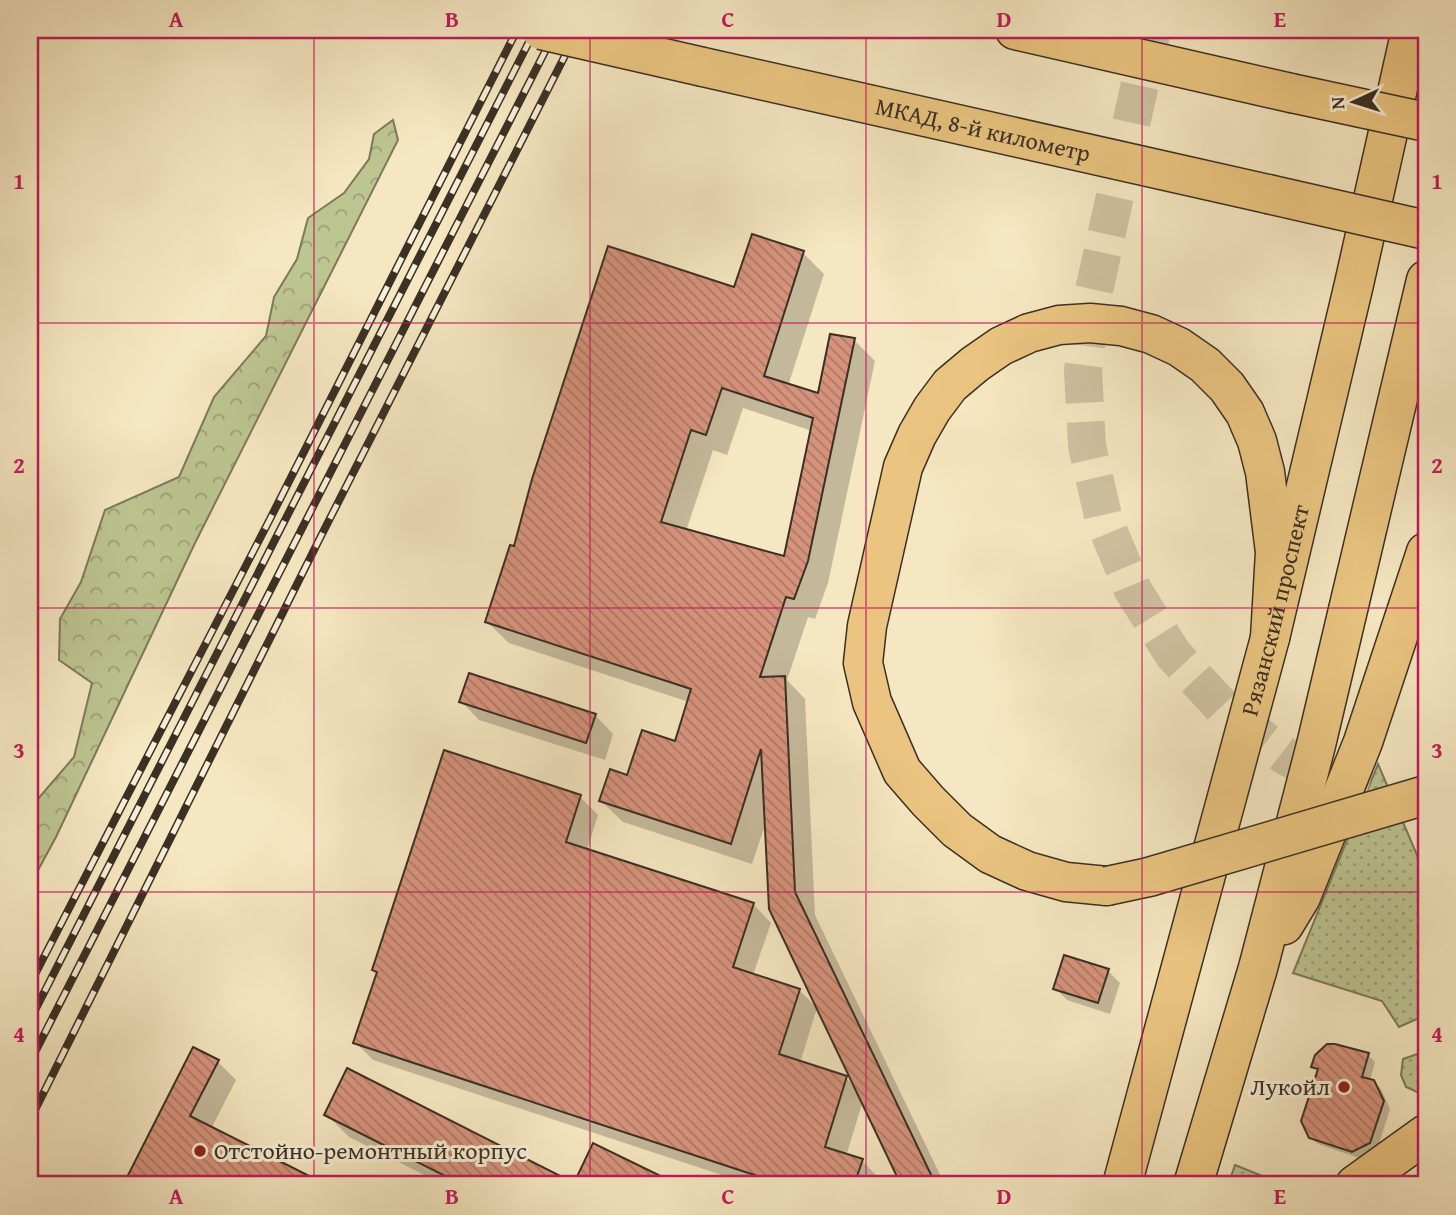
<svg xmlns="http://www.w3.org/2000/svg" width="1456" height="1215" viewBox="0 0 1456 1215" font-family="'Gentium Book Plus',serif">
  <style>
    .grass { fill: url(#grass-dots); stroke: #7c7a5a; stroke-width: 2 }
    .forest { fill: url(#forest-crowns); stroke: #7c7a5a; stroke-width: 2 }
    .shadow { fill: #0003; fill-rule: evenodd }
    .building { fill: url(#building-back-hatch); stroke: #3b3024; stroke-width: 2; fill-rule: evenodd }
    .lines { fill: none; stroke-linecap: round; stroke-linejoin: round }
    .primary-tunnel { stroke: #d0c2a2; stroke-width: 38; stroke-dasharray: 38 19; stroke-linecap: butt }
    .primary-casing { stroke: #3b3024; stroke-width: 41 }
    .highway-casing { stroke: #3b3024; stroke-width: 41 }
    .primary { stroke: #eac480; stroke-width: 38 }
    .highway { stroke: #eac480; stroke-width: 38 }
    .rail-casing { stroke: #3b3024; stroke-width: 8 }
    .rail { stroke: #f8efd7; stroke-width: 5; stroke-dasharray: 16; stroke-linecap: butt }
    .primary-bridge-casing { stroke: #3b3024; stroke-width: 41; stroke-linecap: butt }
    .highway-bridge-casing { stroke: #3b3024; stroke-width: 41; stroke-linecap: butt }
    .primary-bridge { stroke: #eac480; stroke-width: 38 }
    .highway-bridge { stroke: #eac480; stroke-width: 38 }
    .grid { fill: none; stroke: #c2185b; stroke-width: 2; stroke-opacity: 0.55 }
    .poi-dot { fill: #8f2418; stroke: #f8efd7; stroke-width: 2.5 }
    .labels { text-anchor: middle; stroke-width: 6; stroke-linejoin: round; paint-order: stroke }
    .street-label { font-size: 24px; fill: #3b3024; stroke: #f8efd7 }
    .poi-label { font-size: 24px; fill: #3b3024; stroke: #f8efd7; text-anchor: end }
    .neatline { fill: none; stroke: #c2185b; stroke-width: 2.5 }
    .grid-label { font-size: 23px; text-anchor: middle; font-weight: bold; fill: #c2185b }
  </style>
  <defs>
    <pattern id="grass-dots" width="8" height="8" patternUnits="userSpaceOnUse" patternTransform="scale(1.75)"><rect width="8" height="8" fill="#bdc591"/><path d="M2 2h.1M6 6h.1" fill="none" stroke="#9ba076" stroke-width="1.8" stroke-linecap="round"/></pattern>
    <pattern id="forest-crowns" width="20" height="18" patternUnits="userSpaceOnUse" patternTransform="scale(1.75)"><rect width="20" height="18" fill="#bdc591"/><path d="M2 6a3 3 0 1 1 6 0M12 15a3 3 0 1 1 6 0" fill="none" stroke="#9ba076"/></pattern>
    <pattern id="building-back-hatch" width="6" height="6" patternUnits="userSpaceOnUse" patternTransform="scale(1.75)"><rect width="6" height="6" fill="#d6937c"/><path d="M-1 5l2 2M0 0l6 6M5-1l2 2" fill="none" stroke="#af7865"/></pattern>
  </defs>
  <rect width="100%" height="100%" fill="#f5e7c1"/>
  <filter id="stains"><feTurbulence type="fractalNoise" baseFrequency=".00286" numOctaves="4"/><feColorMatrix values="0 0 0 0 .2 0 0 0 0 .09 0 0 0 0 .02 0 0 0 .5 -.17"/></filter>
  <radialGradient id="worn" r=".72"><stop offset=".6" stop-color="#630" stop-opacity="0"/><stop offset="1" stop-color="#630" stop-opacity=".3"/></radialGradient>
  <!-- grass -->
  <g class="grass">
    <path d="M1378,764L1426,876V1015L1399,1027L1382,1001L1293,973Z"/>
    <path d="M1426,1051V1096L1406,1087L1401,1075L1403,1059Z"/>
    <path d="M1235,1165L1285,1185H1228Z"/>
  </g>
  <!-- forest -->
  <path class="forest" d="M393,120L398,140L195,543L56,837L30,885V808L74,757L92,683L59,660L60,619L81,582L105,510L179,477L214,397L266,336L274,297L297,259L308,218L344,193L369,159L374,134Z"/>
  <!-- shadow -->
  <g class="shadow">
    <path d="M803,253L824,274L788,386L819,396L854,340L875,361L828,583L815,619L808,617L787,680L805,699L815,915L945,1185H903L863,1101L846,1156L862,1161L880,1179L878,1185H752L373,1060L355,1042L378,974L374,970L580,797L598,815L587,850L753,904L771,923L753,975L799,990L817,1008L800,1063L846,1078L856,1088L766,822L752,864L623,822L601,801L629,777L676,743L689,702L509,643L487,622L516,548L736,289ZM743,408L812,431L786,558L686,531L713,450L727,455Z"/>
    <path d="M461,701L595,715L613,734L605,760L479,720Z"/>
    <path d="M1108,971L1120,983L1110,1014L1067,1000L1055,988Z"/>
    <path d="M194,1050L218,1062L236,1080L211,1129L323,1185H125Z"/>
    <path d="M1368,1055L1375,1062L1370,1081L1374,1082L1381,1089L1390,1109L1377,1150L1359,1158L1318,1144L1311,1137L1319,1071L1313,1066Z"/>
    <path d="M348,1071L574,1185H444L349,1137L326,1114Z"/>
    <path d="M594,1146L675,1185H575Z"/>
  </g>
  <!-- building -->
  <g class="building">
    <path d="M752,234L804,251L764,376L818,393L830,334L855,338L808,561L794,599L786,597L760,677L785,676L795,892L936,1185H901L769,909L761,749L731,844L599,801L610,769L627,775L642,730L675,741L691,689L485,622L510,545L514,546L532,479L608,246L734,287ZM722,388L813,418L784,556L661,522L691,430L706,435Z"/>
    <path d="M469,673L596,714L586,743L459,702Z"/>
    <path d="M444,750L581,795L566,842L754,903L733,967L800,989L779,1054L847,1076L825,1147L863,1159L854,1185H785L353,1043L377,972L372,970Z"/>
    <path d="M1064,955L1109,969L1098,1003L1053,989Z"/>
    <path d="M1327,1044H1335L1369,1053L1362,1077L1374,1080L1384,1101L1370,1143L1352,1152L1309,1138L1301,1121L1318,1069L1311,1067L1315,1055Z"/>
    <path d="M193,1047L219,1060L190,1116L327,1185H123Z"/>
    <path d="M347,1068L574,1183L593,1143L679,1185H463L324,1115Z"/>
  </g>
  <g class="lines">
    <!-- primary-tunnel -->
    <path class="primary-tunnel" d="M1152,30L1093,295L1083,370L1087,446L1104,520L1133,590L1173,654L1225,710L1285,756L1352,791L1377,798"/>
    <!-- primary casing -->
    <g class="primary-casing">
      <g id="primary">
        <path d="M1107,886L1066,882L1027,871L990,854L957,830L928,801L902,771L872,702L863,663L867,626L903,467L917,435L932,409L950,385L975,364L1001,346L1029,333L1059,325L1090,323L1121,326L1151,334L1179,347L1205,365L1227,387L1245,413L1257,441L1265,472L1275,552L1270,638"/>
        <path d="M1284,925L1301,897L1363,742L1426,552"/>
        <path id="s1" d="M1122,1185L1270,638L1354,284L1411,30"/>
        <path d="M1193,1185L1258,968L1316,745L1426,280"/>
        <path d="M1355,1185L1426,1134"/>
      </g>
    </g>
    <!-- highway casing -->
    <g class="highway-casing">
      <g id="highway">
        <path d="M1015,30L1291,93"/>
        <path id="s2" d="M703,67L1268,194"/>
      </g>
    </g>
    <!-- primary -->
    <use href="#primary" class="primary"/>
    <!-- highway -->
    <use href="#highway" class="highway"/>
    <!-- rail casing -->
    <g class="rail-casing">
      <g id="rail">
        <path d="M30,984L270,519L517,30"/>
        <path d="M30,1020L535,30"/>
        <path d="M30,1062L556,30"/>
        <path d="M30,1120L320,538L578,30"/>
      </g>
    </g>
    <!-- rail -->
    <use href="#rail" class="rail"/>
    <!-- primary-bridge casing -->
    <g class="primary-bridge-casing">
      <path id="primary-bridge" d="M1107,886L1149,877L1426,795"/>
    </g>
    <!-- highway-bridge casing -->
    <g class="highway-bridge-casing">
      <g id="highway-bridge">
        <path d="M541,30L703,67"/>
        <path d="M1291,93L1426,122"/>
        <path d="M1268,194L1426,230"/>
      </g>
    </g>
    <!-- primary-bridge -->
    <use href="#primary-bridge" class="primary-bridge"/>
    <!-- highway-bridge -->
    <use href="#highway-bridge" class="highway-bridge"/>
  </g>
  <!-- grid -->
  <path class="grid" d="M314,30V1185M590,30V1185M866,30V1185M1142,30V1185M30,323H1426M30,608H1426M30,892H1426"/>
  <!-- markers -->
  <g class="poi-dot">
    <circle cx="1344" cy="1087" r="7"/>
    <circle cx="200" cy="1151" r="7"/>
  </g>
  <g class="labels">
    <!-- street labels -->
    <g class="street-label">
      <text dy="8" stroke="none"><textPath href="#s2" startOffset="287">МКАД, 8-й километр</textPath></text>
      <text dy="8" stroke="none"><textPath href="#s1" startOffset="595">Рязанский проспект</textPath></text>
    </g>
    <!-- poi labels -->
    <g class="poi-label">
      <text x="1330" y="1095">Лукойл</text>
      <text x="214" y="1159" text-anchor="start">Отстойно-ремонтный корпус</text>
    </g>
  </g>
  <!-- margin -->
  <rect width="1456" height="1215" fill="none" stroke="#f5e7c1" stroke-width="77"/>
  <!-- north arrow -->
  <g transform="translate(1354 102) rotate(266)" stroke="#f8efd7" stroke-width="5" paint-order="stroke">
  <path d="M0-5L12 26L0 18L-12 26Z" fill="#3b3024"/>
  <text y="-10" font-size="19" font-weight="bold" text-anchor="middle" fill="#3b3024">N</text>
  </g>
  <rect x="38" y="38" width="1380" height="1138" class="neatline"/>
  <g class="grid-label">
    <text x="176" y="27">A</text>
    <text x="452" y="27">B</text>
    <text x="728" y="27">C</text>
    <text x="1004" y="27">D</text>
    <text x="1280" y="27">E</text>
    <text x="19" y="189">1</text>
    <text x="1437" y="189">1</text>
    <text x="19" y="473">2</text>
    <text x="1437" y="473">2</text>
    <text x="19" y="758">3</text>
    <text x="1437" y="758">3</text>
    <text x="19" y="1042">4</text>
    <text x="1437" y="1042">4</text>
    <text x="176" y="1204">A</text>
    <text x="452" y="1204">B</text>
    <text x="728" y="1204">C</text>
    <text x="1004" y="1204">D</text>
    <text x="1280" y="1204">E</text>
  </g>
  <rect width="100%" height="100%" filter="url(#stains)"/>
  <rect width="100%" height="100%" fill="url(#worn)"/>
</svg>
